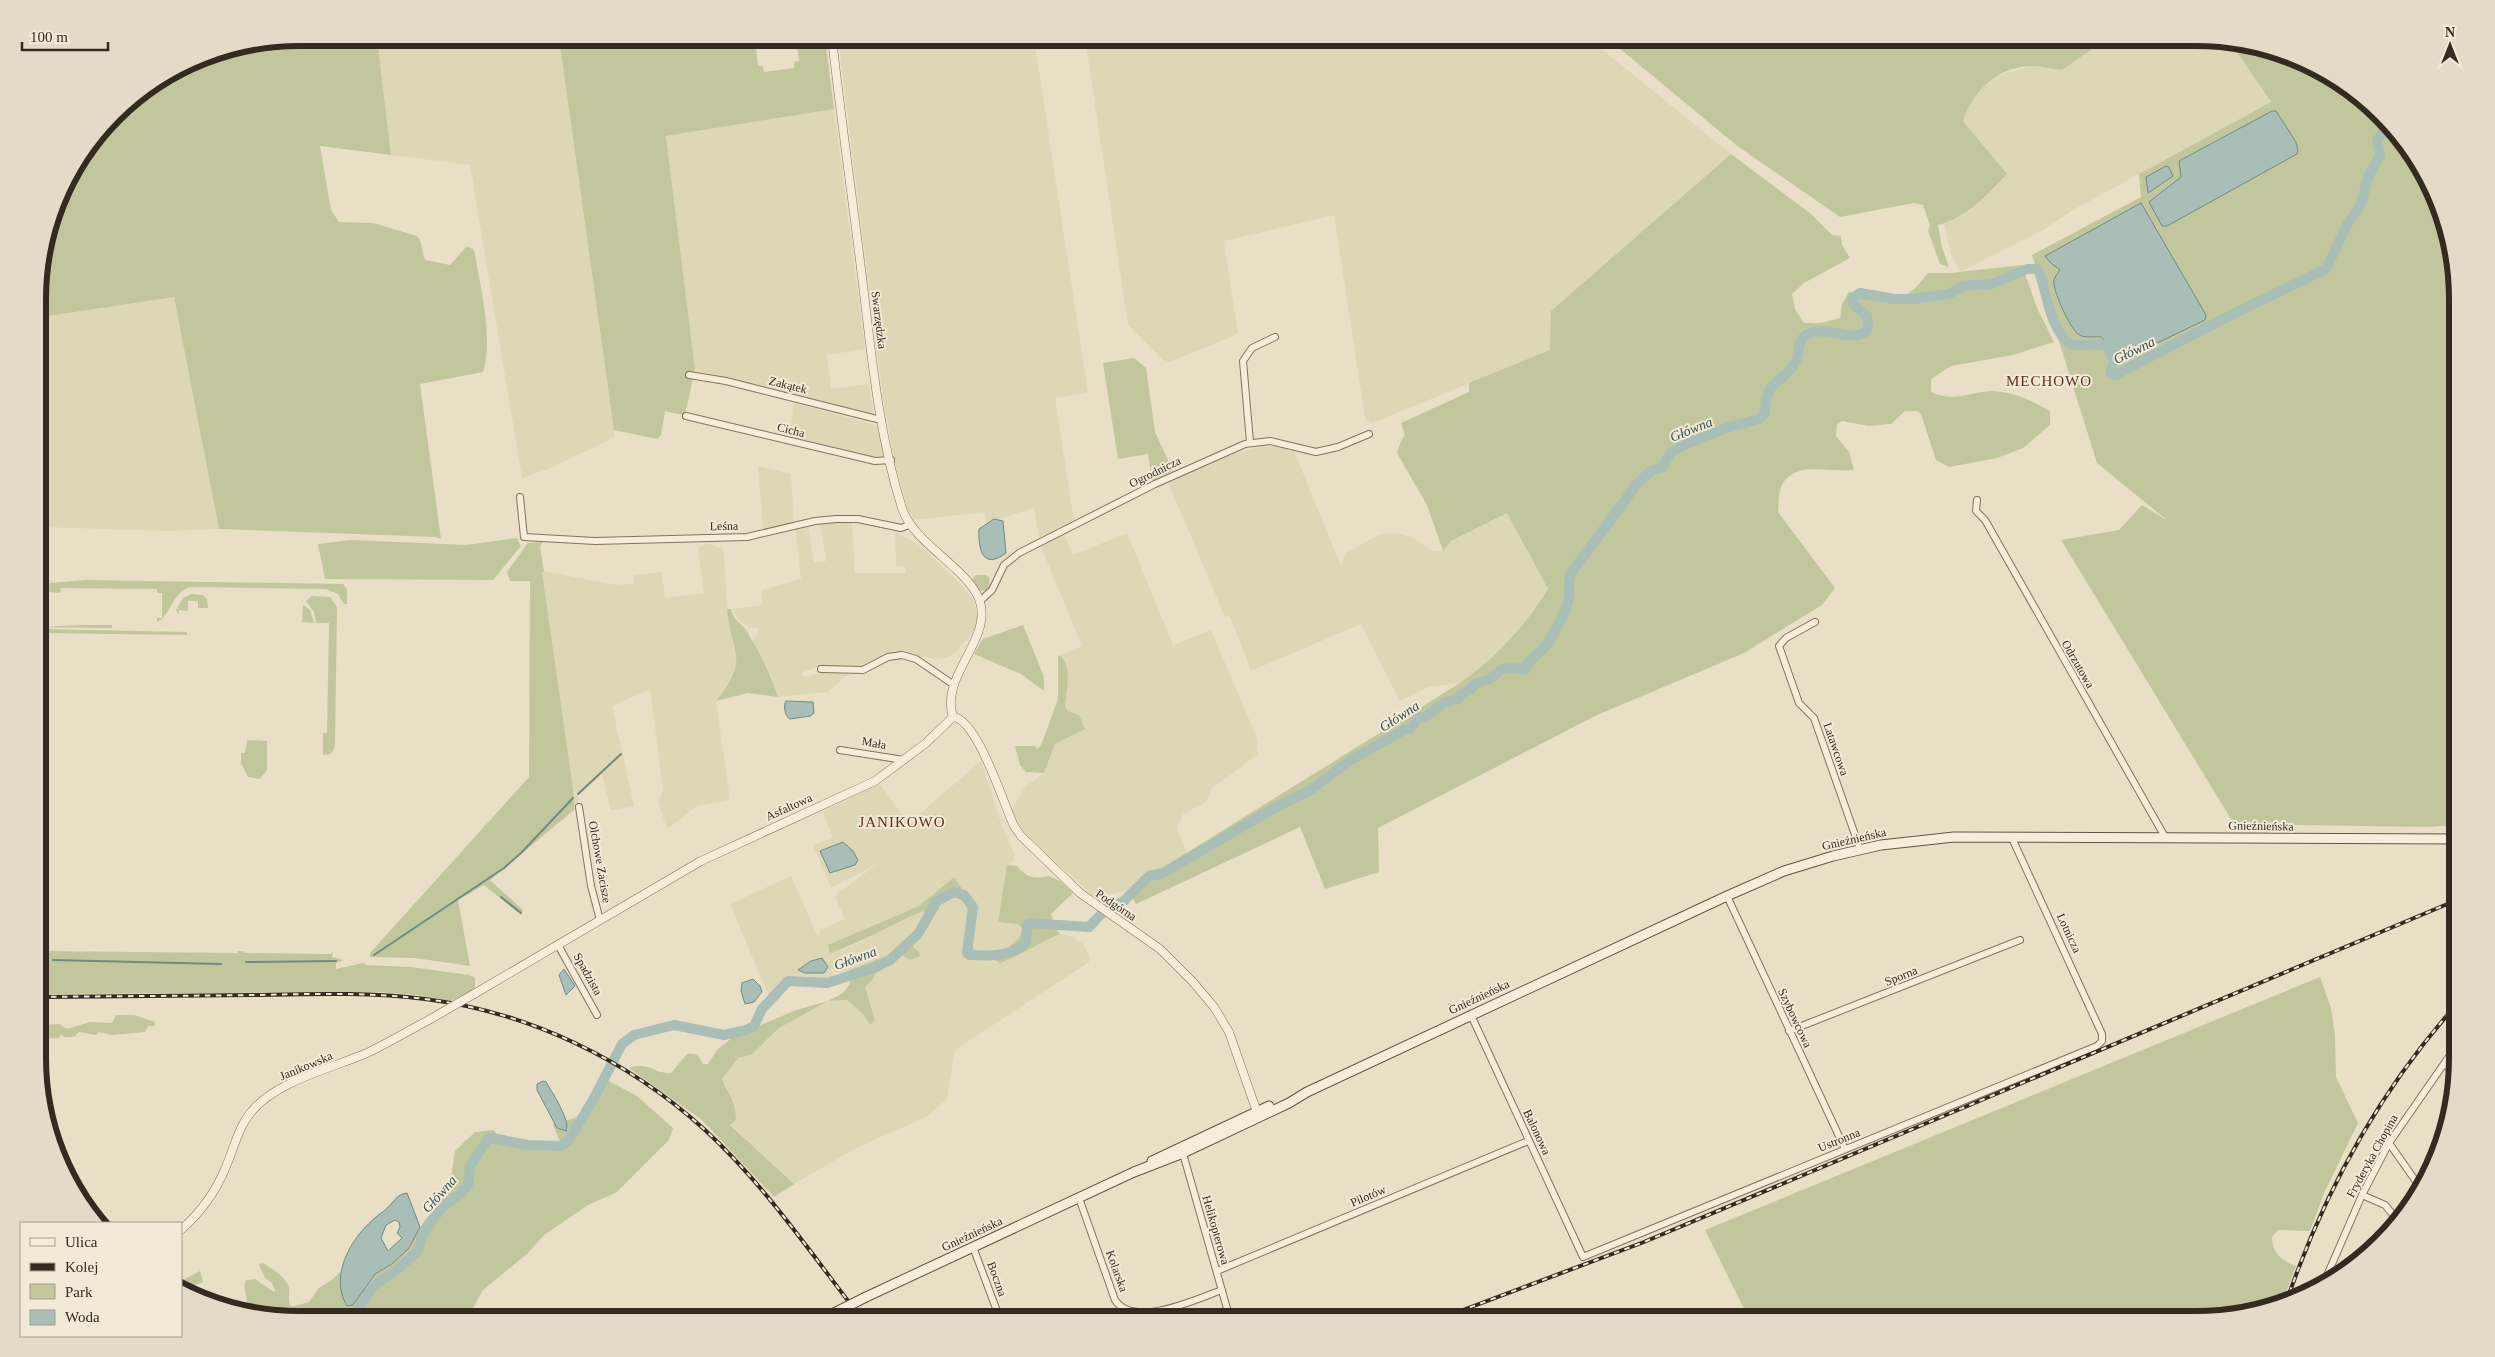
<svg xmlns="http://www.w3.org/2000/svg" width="2495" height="1357" viewBox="0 0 2495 1357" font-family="Georgia,serif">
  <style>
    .farmland { fill: #ded7b5 }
    .green { fill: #c2c69c }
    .water { fill: #a8beb7; stroke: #6f8b84; fill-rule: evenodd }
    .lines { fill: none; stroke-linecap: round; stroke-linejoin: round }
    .stream { stroke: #6f8b84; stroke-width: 2 }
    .river { stroke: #a8beb7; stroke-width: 10 }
    .minor-casing { stroke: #83725e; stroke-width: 8 }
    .tertiary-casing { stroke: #83725e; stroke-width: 9 }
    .secondary-casing { stroke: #655341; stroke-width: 11 }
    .minor { stroke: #f5edd9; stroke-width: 6 }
    .tertiary { stroke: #f5edd9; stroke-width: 8 }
    .secondary { stroke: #f5edd9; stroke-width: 9 }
    .rail-casing { stroke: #352a20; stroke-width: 4 }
    .rail { stroke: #f2e9d6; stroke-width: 2; stroke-dasharray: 5.5; stroke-linecap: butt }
    .tertiary-bridge-casing { stroke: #83725e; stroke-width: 9; stroke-linecap: butt }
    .secondary-bridge-casing { stroke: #655341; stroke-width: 11; stroke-linecap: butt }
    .tertiary-bridge { stroke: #f5edd9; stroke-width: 8 }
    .secondary-bridge { stroke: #f5edd9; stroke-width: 9 }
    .labels { text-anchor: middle; stroke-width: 4; stroke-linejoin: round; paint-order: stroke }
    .street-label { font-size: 12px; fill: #352a20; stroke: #f2e9d6 }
    .water-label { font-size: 14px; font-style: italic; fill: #315351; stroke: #f2e9d6 }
    .quarter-label { font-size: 15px; letter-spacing: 1px; fill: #5d3024; stroke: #f2e9d6 }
    .rim { fill: none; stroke: #352a20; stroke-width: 6 }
  </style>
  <rect width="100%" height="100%" fill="#e9dfc7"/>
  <!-- farmland -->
  <g class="farmland">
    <path d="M377,38H559L615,437L551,468L522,478L470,165L391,155Z"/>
    <path d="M838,38H1034L1088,392L1055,398L1074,520L1039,538L1034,508L987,523L985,512L914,520L907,508L895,463L883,399Z"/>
    <path d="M1085,38H1588L1731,154L1551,311V350L1372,423L1365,418L1334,215L1224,241L1238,334L1170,362L1163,360L1128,325Z"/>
    <path d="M2108,38H2196L2230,42L2271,102L2073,210L2042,231L1960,272L1951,254L1944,224L1994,189L2007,174L1963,121L1971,100L1985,82L2000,75L2032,66L2062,70Z"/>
    <path d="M834,109L865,349L827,355L831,389L869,384L873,412L871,413L695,370L666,136Z"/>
    <path d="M169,296L174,297L175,302L219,529L168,531L40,527V312L49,316Z"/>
    <path d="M794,403L875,425L878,427L884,455L877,458L789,438Z"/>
    <path d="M1275,446L1294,451L1341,566L1346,553L1380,534L1395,533L1411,537L1433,551H1443L1451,541L1507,513L1548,589L1513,637L1490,662L1460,683L1429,687L1400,701L1361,624L1251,671L1230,616L1225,617L1168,482L1226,456L1260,447Z"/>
    <path d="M758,466L791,474L794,521L763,530Z"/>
    <path d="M852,521L855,573H906L905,567L896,566L895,531L922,547L961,585L974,601L977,615L976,629L956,652L948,658L933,659L895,652L872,666L851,669L821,666L803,672L802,675L808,676L831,671L851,675L846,676L828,692L778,697L771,674L752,642L760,629L747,626L740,621L733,609L762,605V590L801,579L795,527L808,525L814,563L826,561L820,523Z"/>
    <path d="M1127,533L1173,645L1211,630L1258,740L1257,755L1211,789L1206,802L1183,814L1177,828L1187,853L1127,890L1095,898L1028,836L1019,825L1012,809L1025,787L1044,773L1055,744L1079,715L1068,711L1065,706L1064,660L1060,655L1082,646L1041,547L1064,534L1073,555Z"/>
    <path d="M707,543L723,549L724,554L728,615L737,662L734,675L716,701L730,800L697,806L667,829L658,802L663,790L650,689L612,706L634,806L611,810L602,774L578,796V809L574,810V796L542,571L617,585L634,583L633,575L662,572L665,598L704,593L698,551L700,547Z"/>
    <path d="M981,761L1003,829L1015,855L1013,861L1007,865L1008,924H1018L1022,929L1019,938L1003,952H978L974,950L971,946L975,908L954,877L919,906L828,945L842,950L863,941L888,926L923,911L925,914L920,928L889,955L849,970L836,973L831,968L834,978L820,979L805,976L787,977L779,983L769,997L730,904L791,876L818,937L820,930L845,919L835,897L839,892L879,863L831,888L813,845L833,838L823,812L879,783L909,823Z"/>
    <path d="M952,898H958L965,903L968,910L963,953L1000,963L1021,955L1045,939L1060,934L1071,936L1083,944L1090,956L1089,962L955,1050L947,1099L926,1117L856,1148L794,1184L730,1124L736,1120V1108L734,1100L727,1092L722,1079L738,1058L752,1054L779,1028L828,1001L847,1000L863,1014L870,1007L865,987L867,982L873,979L877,971L898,956L914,951L912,947L914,942L920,935L935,908Z"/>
  </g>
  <!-- green -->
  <g class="green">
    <path d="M299,38H377L391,155L320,146L331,210L339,222L373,223L417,236C423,244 422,252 425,260L450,265L467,246L473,249L475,253C480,288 494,338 483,372L420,384L441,539L435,537L219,529L174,297L48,316L40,313V265L65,183L126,103L199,57Z"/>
    <path d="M559,38H755L758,66H763L764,72L794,68V62L799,61L796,38H800L801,43H803L805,38H825L834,109L666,136L695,370L685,414L682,415L665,411L661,435L657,439L614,430Z"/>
    <path d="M1607,38H2108L2062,70C2052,69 2041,66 2031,66C1997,67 1974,90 1963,121L2007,174C1990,193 1964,219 1938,225L1942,247L1949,267L1940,264L1928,231L1930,225L1923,205L1914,203L1840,217L1736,145Z"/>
    <path d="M2230,42C2241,44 2254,44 2264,47C2347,70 2414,134 2443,215C2451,235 2453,260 2457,282V825L2427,827L2234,824L2061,540L2119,530L2142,505L2168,521L2097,463L2032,255L2141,197L2139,174L2271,102Z"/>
    <path d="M1731,154L1811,214L1832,235L1841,236L1842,245L1850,258L1804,283L1792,294L1795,309L1804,323H1821L1840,318L1842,304L1849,292C1856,292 1863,290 1869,290C1902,292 1902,307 1928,273H1951L2022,265L2037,308L2054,342L2013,355L1951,366L1931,379V392C1954,403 1968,392 1991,391C2012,391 2033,401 2050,411V425L2023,448L1997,458L1949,467L1936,460L1921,414L1917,411H1905L1891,424L1869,426L1842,421L1837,424L1836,436L1849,452L1854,470C1830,473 1795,460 1782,485C1778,492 1779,504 1778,512L1835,588L1822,605L1744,653L1595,716L1378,828L1379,872L1325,889L1300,827L1136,904L1127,890L1460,683C1499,655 1522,629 1548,589L1507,513L1451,541L1443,551L1427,505L1397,453L1401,441L1405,435L1401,423L1469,392V383L1550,350L1551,311Z"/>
    <path d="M1134,358L1146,368L1155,432L1173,471L1152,481L1148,454L1118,459L1103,363Z"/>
    <path d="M517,538L521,546L493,580L325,579L318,544L351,540L466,545Z"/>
    <path d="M543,542L540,546L544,572H542L574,796V810L490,880L523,910L521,915L484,885L458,900L470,966L415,958L370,957V953L529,777L530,581H510L507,572L528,543Z"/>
    <path d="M975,575H985L989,577L990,587L985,591L980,590L972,581Z"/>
    <path d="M86,580L343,584L347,589V604H344L338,594L326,589L190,587C171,593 171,616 157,622V618H162V593H157V589L61,588L60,593L50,592L47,588L50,583Z"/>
    <path d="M191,594L203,595L207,599L208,608H198V601H188V611L179,610V615L176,610L183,598Z"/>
    <path d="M312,596L330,597L337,607L335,745C334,752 331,755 323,755V733H327L329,623H316L314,612L306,601Z"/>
    <path d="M303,605L310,610L314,623L302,622Z"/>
    <path d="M727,609H731C734,623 743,623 748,633C760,654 771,674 778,697L748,693L716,701C751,657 731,656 727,609Z"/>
    <path d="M81,625H112V628L40,627Z"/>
    <path d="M1023,625L1044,677V691L1021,674L974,654L983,639Z"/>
    <path d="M40,629L187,632V635L40,633Z"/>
    <path d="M1058,655C1074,662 1066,692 1065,706L1068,711L1079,715L1085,729L1055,744L1044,773L1026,772L1020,765L1015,746H1035L1038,749L1042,743L1058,699Z"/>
    <path d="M247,740L267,741V770L260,779L248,777L241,763V753H245Z"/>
    <path d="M1007,865L1017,866C1027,878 1034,879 1049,876L1060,881L1073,893L1051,914L1056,929L1060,934C1039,942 1022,956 1000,963L991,959L967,958L963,953C965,940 971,923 968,911C967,906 964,901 959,899C939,889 928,923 921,935C917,939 914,941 913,947L919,952L920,956L910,960L904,956H898L877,971L873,979L865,987L875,1020L870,1025L863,1014L847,1000L828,1001L779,1028L752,1054L738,1058L722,1079C729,1098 736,1097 736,1120L730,1125L794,1184L774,1197L702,1120L629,1068C648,1061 655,1074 671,1073L687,1054C696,1053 699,1055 703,1064H708L717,1050L733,1037L796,1010L828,1001L843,993L850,984L849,970L889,955L920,928L925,914L923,911C891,924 862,943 830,953L828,945L919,906L954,877L975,908L971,946C977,956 993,953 1003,952L1019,938L1022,929L1018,924L998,922Z"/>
    <path d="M333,950L332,957L344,960L336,963V969L363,963L366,965L411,967L469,975L475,978V987L472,992L450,1001L419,995L378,992L40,994V951L238,953V951H244V953L331,954Z"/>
    <path d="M2320,977L2331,1008L2335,1035L2336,1077L2358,1123L2324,1193L2310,1231L2278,1230L2272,1237C2272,1253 2282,1261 2296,1266L2281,1305L2213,1319H1749L1705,1230Z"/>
    <path d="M116,1015H134L155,1022V1026H148L145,1032L111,1035L99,1032L96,1035L79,1032L74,1037H64L61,1034L59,1038L40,1039V1025L59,1024L67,1029L90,1022L112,1023Z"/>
    <path d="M605,1079L637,1096L673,1128L669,1140L617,1192L588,1205L544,1235L528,1253L483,1290L467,1319H299L241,1312L246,1310C250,1299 241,1289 246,1280L255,1279L274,1292L275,1291L272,1283L265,1278L259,1265L262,1263C271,1267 287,1278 289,1288C290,1295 287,1299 291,1307L309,1302L319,1288L332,1280L341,1271L340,1277L355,1302L375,1274L388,1267L409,1248L420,1227L445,1194L451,1177L455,1151L475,1132L494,1130L498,1137L528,1143L560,1142L553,1124C590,1116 588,1111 605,1079Z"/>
    <path d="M200,1271L203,1282L181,1290V1281Z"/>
  </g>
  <!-- water -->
  <g class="water">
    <path d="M2272,111H2276L2296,142L2298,151L2297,154L2167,226H2162L2149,202L2181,177L2179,161Z"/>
    <path d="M2166,166L2169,167L2173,176L2148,193L2146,177Z"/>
    <path d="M2141,203L2206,315L2205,320L2124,359L2101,337C2095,336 2084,339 2078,334C2070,328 2052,290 2054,280C2055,276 2058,273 2060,270L2051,263L2045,256Z"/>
    <path d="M994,519L1003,521L1006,553C982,571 978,548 979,529Z"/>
    <path d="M786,701L813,702L814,713L810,716L790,719C785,717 783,705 786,701Z"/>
    <path d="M843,842L853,851L858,860L855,865L830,873L820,851Z"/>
    <path d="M822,958L828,967L824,973H805L798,970L811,961Z"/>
    <path d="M564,969L575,986L566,995L559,975Z"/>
    <path d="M753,979L760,986L762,992L754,1002L745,1004L741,991L742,983Z"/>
    <path d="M543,1081L546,1082C552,1092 571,1121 566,1131L557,1128L537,1090V1084Z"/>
    <path d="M407,1193L420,1227L409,1248L392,1264L375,1274L353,1305L347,1306C327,1272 356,1230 384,1211C392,1205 396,1194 407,1193ZM395,1220L399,1222L400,1227L397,1233L402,1238L388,1251L381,1238L386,1225Z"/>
  </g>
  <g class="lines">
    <!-- stream -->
    <g class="stream">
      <path d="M578,794L621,754"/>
      <path d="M501,897L521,913"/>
      <path d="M374,955L504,868L521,853L573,798"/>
      <path d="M53,960L221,964"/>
      <path d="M246,962L336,961"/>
    </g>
    <!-- river -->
    <path class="river" d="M346,1319L358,1311L373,1286L394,1272L418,1251L423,1233L443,1206L460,1194L468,1185L470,1166L488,1139L493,1138L527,1145L561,1146L568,1141L593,1100L622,1044L634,1035L674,1025L724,1035L746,1030L754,1026L762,1009L788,981L827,983L874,968L890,960L918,934L937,901L954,892L964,895L973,907L967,953L970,955C989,956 1012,957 1026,942L1027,926L1029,923L1089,927L1107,908L1124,901L1149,876L1163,873L1278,806L1309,791L1351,760L1404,730L1410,729L1418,718L1425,717L1444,703L1459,699L1461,694L1471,689L1476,683L1490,679L1502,669L1513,668L1525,670C1527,659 1542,653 1548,643C1555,630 1567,612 1569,596C1570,586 1567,585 1571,573L1637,484L1651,471L1663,467L1670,453L1688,443L1729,427L1759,419L1765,413C1765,377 1784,384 1795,363C1801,353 1796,338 1810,333C1831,326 1848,342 1866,332L1868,324L1867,316L1853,304L1852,299L1860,293L1894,299H1913L1949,294L1963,286L1992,284L2027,269H2038C2047,290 2049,331 2071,344C2075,347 2095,343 2105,345C2114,356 2116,360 2110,373L2115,375L2235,313L2326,269L2348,223L2361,204L2368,177L2380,155L2377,141L2388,124"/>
    <!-- minor casing -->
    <g class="minor-casing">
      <g id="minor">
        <path d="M689,375L726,381L881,420"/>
        <path d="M686,416L875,461L891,460"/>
        <path d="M1250,442L1243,361L1252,348L1275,337"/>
        <path d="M520,497L524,537L595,541L747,537L815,521L836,519H858L901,528L909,525"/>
        <path d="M1977,500L1976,511L1985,520L2165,837"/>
        <path d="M980,601L992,590L1004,565L1019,553L1155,484L1245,444L1270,441L1316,452L1338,447L1369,434"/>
        <path d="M1815,622L1786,638L1779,646L1799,703L1814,718L1860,849"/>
        <path d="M821,669L863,670L888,657L902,655L916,659L954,685"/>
        <path d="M840,750L904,760"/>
        <path d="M579,807L591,886L600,920"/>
        <path d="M1727,896L1845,1149"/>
        <path d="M558,945L597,1015"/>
        <path d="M1471,1015L1583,1257L2097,1046L2102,1041V1034L2011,836"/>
        <path d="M1789,1031L2020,940"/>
        <path d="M2446,1064L2456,1078"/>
        <path d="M2389,1143L2422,1190"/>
        <path d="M1182,1150L1230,1319"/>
        <path d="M2362,1195L2385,1205L2398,1221"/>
        <path d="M1079,1198L1115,1300C1134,1329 1196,1299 1222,1290"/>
        <path d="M973,1247L1000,1319"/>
        <path d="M1217,1271L1528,1141"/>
        <path d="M2322,1287L2362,1195L2389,1143L2457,1045"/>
      </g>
    </g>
    <!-- tertiary casing -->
    <g class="tertiary-casing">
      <g id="tertiary">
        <path d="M832,38C841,120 853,202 863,285C872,359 879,436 902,508C914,546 975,571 981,606C988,643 940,678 953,717"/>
        <path d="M953,717C977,718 1004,805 1014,826L1021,836L1080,893L1160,949L1193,982L1214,1007L1229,1032L1258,1115"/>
        <path d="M474,994L701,861L875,781L926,743L953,717"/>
        <path d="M181,1230C201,1212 215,1193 225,1169C234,1149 238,1127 252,1111C277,1081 332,1068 367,1053C390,1042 412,1029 434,1017"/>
      </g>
    </g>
    <!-- secondary casing -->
    <g class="secondary-casing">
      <g id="secondary">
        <path d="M1152,1161L1269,1106"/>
        <path d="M866,1297L1134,1172L1183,1153L1289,1103L1307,1092L1727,896L1784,871L1833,856L1881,845L1954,837L2457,839"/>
        <path d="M821,1319L834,1313"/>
      </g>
    </g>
    <!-- minor -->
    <use href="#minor" class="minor"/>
    <!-- tertiary -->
    <use href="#tertiary" class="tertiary"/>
    <!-- secondary -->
    <use href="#secondary" class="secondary"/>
    <!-- rail casing -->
    <g class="rail-casing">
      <g id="rail">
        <path d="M40,997C111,996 182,996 254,995C311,994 368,992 425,999C528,1012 627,1059 705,1130C765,1185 812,1255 862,1319"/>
        <path d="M2286,1303C2323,1194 2380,1090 2457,1004"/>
        <path d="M1439,1319L1644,1242L2457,900"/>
      </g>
    </g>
    <!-- rail -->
    <use href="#rail" class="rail"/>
    <!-- tertiary-bridge casing -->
    <g class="tertiary-bridge-casing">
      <path id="tertiary-bridge" d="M434,1017L474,994"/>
    </g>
    <!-- secondary-bridge casing -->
    <g class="secondary-bridge-casing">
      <path id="secondary-bridge" d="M834,1313L866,1297"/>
    </g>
    <!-- tertiary-bridge -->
    <use href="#tertiary-bridge" class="tertiary-bridge"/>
    <!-- secondary-bridge -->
    <use href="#secondary-bridge" class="secondary-bridge"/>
  </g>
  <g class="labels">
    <!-- street labels -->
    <g class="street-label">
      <text transform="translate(879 320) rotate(83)" y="4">Swarzędzka</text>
      <text transform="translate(788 385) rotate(14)" y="4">Zakątek</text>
      <text transform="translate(791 430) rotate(14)" y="4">Cicha</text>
      <text transform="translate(1155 472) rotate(-26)" y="4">Ogrodnicza</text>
      <text transform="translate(724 526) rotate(-1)" y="4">Leśna</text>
      <text transform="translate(2078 664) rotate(60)" y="4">Odrzutowa</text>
      <text transform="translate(874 743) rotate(10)" y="4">Mała</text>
      <text transform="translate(1836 749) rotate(71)" y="4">Latawcowa</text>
      <text transform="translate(789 807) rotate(-24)" y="4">Asfaltowa</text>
      <text transform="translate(2261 826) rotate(1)" y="4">Gnieźnieńska</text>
      <text transform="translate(1854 839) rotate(-13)" y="4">Gnieźnieńska</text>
      <text transform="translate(600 862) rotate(80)" y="4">Olchowe Zacisze</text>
      <text transform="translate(1116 905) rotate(34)" y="4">Podgórna</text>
      <text transform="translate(2069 933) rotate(65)" y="4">Lotnicza</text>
      <text transform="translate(588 974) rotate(61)" y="4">Spadzista</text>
      <text transform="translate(1901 976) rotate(-22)" y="4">Sporna</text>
      <text transform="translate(1479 997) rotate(-25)" y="4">Gnieźnieńska</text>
      <text transform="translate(1795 1018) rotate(65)" y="4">Szybowcowa</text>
      <text transform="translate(306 1066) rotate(-23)" y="4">Janikowska</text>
      <text transform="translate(1537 1132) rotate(65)" y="4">Balonowa</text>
      <text transform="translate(1839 1140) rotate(-22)" y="4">Ustronna</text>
      <text transform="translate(2372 1156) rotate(-61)" y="4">Fryderyka Chopina</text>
      <text transform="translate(1368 1196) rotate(-23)" y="4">Pilotów</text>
      <text transform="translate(1216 1230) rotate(74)" y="4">Helikopterowa</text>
      <text transform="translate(972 1234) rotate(-25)" y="4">Gnieźnieńska</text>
      <text transform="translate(1117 1271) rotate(70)" y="4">Kolarska</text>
      <text transform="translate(997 1279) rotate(70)" y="4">Boczna</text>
    </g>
    <!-- water labels -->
    <g class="water-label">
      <text transform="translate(2134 350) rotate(-26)" y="5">Główna</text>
      <text transform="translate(1691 429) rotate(-22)" y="5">Główna</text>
      <text transform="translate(1399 716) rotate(-33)" y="5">Główna</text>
      <text transform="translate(855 958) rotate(-20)" y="5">Główna</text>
      <text transform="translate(439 1194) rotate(-48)" y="5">Główna</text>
    </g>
    <!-- quarter labels -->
    <g class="quarter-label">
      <text x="2049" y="386">MECHOWO</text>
      <text x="902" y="827">JANIKOWO</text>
    </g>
  </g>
  <!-- crop -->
  <path d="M0 0H2495V1357H0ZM299 46H2196A253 253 0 0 1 2449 299V1058A253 253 0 0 1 2196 1311H299A253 253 0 0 1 46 1058V299A253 253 0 0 1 299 46Z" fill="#e3dac7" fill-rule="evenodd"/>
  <path class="rim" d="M299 46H2196A253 253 0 0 1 2449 299V1058A253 253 0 0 1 2196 1311H299A253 253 0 0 1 46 1058V299A253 253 0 0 1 299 46Z"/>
  <!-- legend -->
  <rect x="20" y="1222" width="162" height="115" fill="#f2e9d6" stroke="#a69d8d"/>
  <rect x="30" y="1238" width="25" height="8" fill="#f5edd9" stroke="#a69d8d"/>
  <text x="65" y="1247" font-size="15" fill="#352a20">Ulica</text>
  <rect x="30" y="1263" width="25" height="8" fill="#352a20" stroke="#a69d8d"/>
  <text x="65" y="1272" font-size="15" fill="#352a20">Kolej</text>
  <rect x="30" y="1284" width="25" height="15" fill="#c2c69c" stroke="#a69d8d"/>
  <text x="65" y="1297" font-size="15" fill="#352a20">Park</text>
  <rect x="30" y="1310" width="25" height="15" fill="#a8beb7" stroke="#a69d8d"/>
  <text x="65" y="1322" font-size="15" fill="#352a20">Woda</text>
  <!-- north arrow -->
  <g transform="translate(2450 45)" stroke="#f2e9d6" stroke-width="4" paint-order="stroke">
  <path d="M0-4L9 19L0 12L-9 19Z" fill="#352a20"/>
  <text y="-8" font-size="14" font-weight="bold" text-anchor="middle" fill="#352a20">N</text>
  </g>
  <!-- scale -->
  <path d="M22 42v8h86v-8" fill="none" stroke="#352a20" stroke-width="2.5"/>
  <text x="30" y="42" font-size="15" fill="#352a20" stroke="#f2e9d6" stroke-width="4" paint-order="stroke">100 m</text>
</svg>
